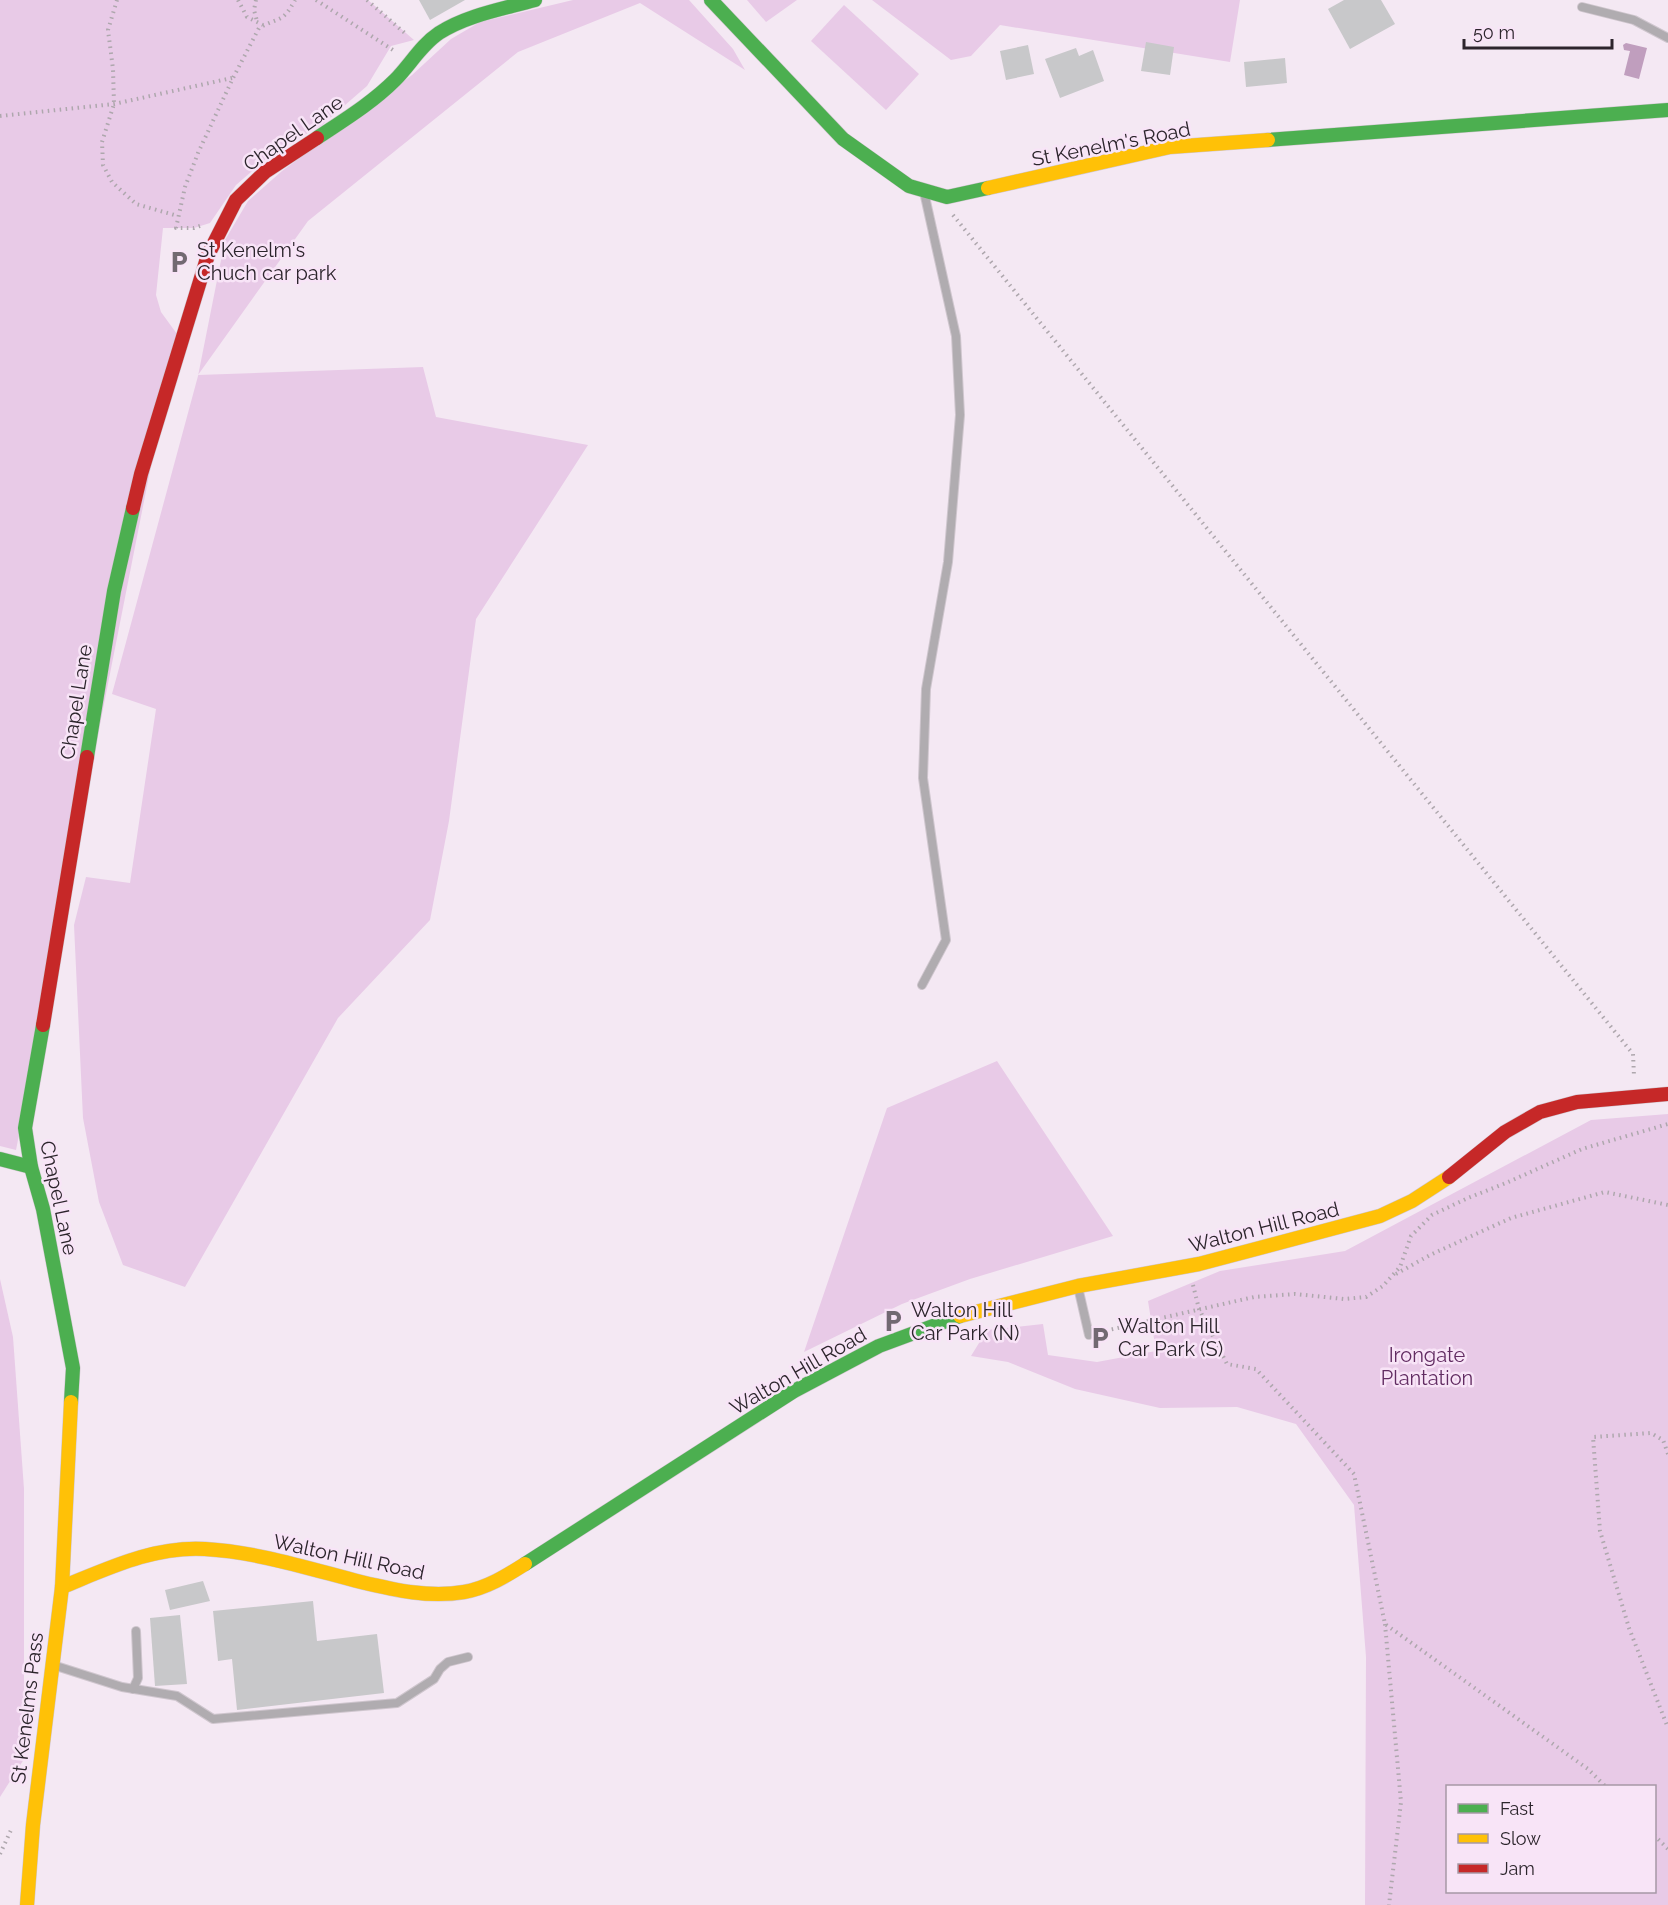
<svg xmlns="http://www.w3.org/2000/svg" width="1668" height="1905" viewBox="0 0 1668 1905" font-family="Raleway,sans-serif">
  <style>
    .green { fill: #e8cae7; fill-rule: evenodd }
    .water { fill: #c09ebe }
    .building { fill: #c8c8ca }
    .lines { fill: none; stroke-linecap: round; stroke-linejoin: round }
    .lane-casing { stroke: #cfc6ce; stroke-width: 10 }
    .fast-casing { stroke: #cfc6ce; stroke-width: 15 }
    .slow-casing { stroke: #cfc6ce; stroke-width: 15 }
    .jam-casing { stroke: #cfc6ce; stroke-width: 15 }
    .path { stroke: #aea7ad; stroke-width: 4; stroke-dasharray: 1.5 4.5; stroke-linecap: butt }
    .lane { stroke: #b0acb0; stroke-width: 8 }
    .fast { stroke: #4caf50; stroke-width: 14 }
    .slow { stroke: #ffc107; stroke-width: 14 }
    .jam { stroke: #c62828; stroke-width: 14 }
    .labels { text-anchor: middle; stroke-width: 5; stroke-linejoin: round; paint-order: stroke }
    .street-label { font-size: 20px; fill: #2c252c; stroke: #f8e4f7 }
    .poi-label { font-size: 20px; fill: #2c252c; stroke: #f8e4f7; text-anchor: start }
    .park-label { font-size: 20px; fill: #622c62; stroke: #f8e4f7 }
  </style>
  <rect width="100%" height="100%" fill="#f4e8f3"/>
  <!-- green -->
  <g class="green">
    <path d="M0,0H368L414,40L391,46L367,86L322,125L273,153L236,185L210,223L194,228H163L156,295L161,312L177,334L16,1150L0,1146Z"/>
    <path d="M573,0H689L733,49L745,70L640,3L518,52L308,221L198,375L423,367L436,417L588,445L476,619L449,821L430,920L338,1018L185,1287L123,1265L99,1202L83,1118L74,925L86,877L130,883L156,709L112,694L198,376L225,240L248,201L282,171L412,75L451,39L480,22Z"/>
    <path d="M747,0H797L766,22Z"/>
    <path d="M872,0H1240L1230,62L1000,25L971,56L951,60Z"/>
    <path d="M844,5L919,74L886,110L811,41Z"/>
    <path d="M997,1061L1113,1236L970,1279L902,1304L804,1352L887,1108Z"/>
    <path d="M1668,1114V1905H1365L1366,1657L1354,1505L1296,1424L1237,1407L1160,1408L1075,1389L1008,1362L971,1356L987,1330L1043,1324L1048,1355L1097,1362L1156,1351L1148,1301L1220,1271L1345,1251L1591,1120ZM1448,1786H1654V1892H1448Z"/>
    <path d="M0,1279L13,1337L24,1489V1759L0,1797Z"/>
  </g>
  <!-- water -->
  <path class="water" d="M1626,43L1647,48L1639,79L1624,75L1630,51L1624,50L1623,45Z"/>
  <!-- building -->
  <g class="building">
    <path d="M419,0H465L430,20Z"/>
    <path d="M1344,0H1381L1395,24L1350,49L1328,9Z"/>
    <path d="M1146,42L1174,47L1170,75L1141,71Z"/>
    <path d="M1028,45L1034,74L1006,80L1000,51Z"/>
    <path d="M1076,48L1079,56L1093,50L1104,81L1060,98L1045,59Z"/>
    <path d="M1285,58L1287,83L1246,87L1244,62Z"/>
    <path d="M203,1581L210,1601L170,1610L165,1590Z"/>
    <path d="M313,1601L317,1641L377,1634L384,1693L237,1710L232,1659L218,1661L213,1611Z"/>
    <path d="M180,1615L187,1684L155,1686L150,1618Z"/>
  </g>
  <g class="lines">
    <!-- lane casing -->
    <g class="lane-casing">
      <g id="lane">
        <path d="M1582,7L1634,20L1668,38"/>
        <path d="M922,985L946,940L923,778L926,689L948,562L960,415L956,336L924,192"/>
        <path d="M1078,1287L1089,1335"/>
        <path d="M53,1665L122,1687L177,1696L213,1719L397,1703L434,1679L440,1669L448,1662L468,1657"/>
        <path d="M133,1689L138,1678L136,1631"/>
      </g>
    </g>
    <!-- fast casing -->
    <g class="fast-casing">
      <g id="fast">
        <path d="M711,0L843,139L909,186L947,197L988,188"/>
        <path d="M317,138C344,120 372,103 395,80C410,65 421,45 439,33C467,15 503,9 535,0"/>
        <path d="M1268,140L1668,110"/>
        <path d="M87,757L114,591L133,508"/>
        <path d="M43,1025L25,1128L31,1167L43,1209L73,1368L71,1402"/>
        <path d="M0,1159L31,1167"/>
        <path d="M525,1564L794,1391L879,1346L960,1316"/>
      </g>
    </g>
    <!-- slow casing -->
    <g class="slow-casing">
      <g id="slow">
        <path d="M988,188L1170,147L1268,140"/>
        <path d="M960,1316L1078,1286L1199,1264L1380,1216L1412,1201L1449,1177"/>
        <path d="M62,1587C109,1568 154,1546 205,1549C258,1552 310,1569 361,1582C395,1590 429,1598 464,1592C487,1588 506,1576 525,1564"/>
        <path d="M27,1905L33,1825L62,1587L71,1402"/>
      </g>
    </g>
    <!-- jam casing -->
    <g class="jam-casing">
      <g id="jam">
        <path d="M133,508L141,474L208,255L236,200L265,172L317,138"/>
        <path d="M43,1025L87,757"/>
        <path d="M1449,1177L1505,1132L1540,1112L1577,1102L1668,1094"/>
      </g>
    </g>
    <!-- path -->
    <g class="path">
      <path d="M117,0L108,30L113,69L114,104L102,142L103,165L112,182L136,204L178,216"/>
      <path d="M238,0L247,17L263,25"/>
      <path d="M256,0L254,10L257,21"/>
      <path d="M316,0L393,50"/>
      <path d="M367,0L407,35"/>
      <path d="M0,116L114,104L232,78"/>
      <path d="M953,215L1633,1054L1634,1076"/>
      <path d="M200,226L194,228H176L185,187L198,153L233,78L259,28C280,16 282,24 295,0"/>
      <path d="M1396,1274L1430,1255L1511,1218L1605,1192L1668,1205"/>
      <path d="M1193,1285L1199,1309L1227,1364L1256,1369L1354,1474L1385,1624L1588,1769L1605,1786"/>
      <path d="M1100,1332L1254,1297L1295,1294L1344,1299L1366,1297L1383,1286L1400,1267L1411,1236L1432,1215L1468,1198L1506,1183L1582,1149L1668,1124"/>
      <path d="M1668,1454L1663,1440L1651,1433L1593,1437L1600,1531L1629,1628L1668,1728"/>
      <path d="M1385,1624L1401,1802L1389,1905"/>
      <path d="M1654,1835L1668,1849"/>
      <path d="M0,1854L11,1830"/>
    </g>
    <!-- lane -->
    <use href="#lane" class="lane"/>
    <!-- fast -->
    <use href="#fast" class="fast"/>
    <!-- slow -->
    <use href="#slow" class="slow"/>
    <!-- jam -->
    <use href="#jam" class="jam"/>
  </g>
  <!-- icons -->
  <defs>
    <g id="parking-bare" transform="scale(1.8)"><path d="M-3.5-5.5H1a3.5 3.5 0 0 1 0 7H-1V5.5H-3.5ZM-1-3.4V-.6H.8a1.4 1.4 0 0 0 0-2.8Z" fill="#726972" stroke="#f8e4f7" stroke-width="2.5" paint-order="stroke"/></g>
  </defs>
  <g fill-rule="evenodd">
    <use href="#parking-bare" x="179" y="262"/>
    <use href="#parking-bare" x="893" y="1321"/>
    <use href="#parking-bare" x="1100" y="1338"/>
  </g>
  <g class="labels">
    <!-- street labels -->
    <g class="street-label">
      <text transform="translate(293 133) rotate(-35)" y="7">Chapel Lane</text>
      <text transform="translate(1111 144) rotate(-11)" y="7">St Kenelm's Road</text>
      <text transform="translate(76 702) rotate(-81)" y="7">Chapel Lane</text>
      <text transform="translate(59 1198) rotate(78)" y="7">Chapel Lane</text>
      <text transform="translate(1264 1227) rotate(-14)" y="7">Walton Hill Road</text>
      <text transform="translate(798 1371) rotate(-30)" y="7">Walton Hill Road</text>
      <text transform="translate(349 1557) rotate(12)" y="7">Walton Hill Road</text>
      <text transform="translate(27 1708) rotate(-83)" y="7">St Kenelms Pass</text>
    </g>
    <!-- poi labels -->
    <g class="poi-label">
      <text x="197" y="257">St Kenelm's<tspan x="197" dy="23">Chuch car park</tspan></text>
      <text x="911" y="1317">Walton Hill<tspan x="911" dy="23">Car Park (N)</tspan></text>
      <text x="1118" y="1333">Walton Hill<tspan x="1118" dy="23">Car Park (S)</tspan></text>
    </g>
    <!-- park labels -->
    <g class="park-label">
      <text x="1427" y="1362">Irongate<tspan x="1427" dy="23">Plantation</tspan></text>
    </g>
  </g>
  <!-- legend -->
  <rect x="1446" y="1785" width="210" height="108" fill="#f8e4f7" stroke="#a698a6" stroke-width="1.5"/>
  <rect x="1458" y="1804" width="30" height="9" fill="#4caf50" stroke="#a698a6" stroke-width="1.5"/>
  <text x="1500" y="1815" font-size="18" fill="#2c252c">Fast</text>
  <rect x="1458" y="1834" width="30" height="9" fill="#ffc107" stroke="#a698a6" stroke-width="1.5"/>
  <text x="1500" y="1845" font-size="18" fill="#2c252c">Slow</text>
  <rect x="1458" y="1864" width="30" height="9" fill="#c62828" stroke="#a698a6" stroke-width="1.5"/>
  <text x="1500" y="1875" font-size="18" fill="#2c252c">Jam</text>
  <!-- scale -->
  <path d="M1464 39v9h148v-9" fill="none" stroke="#2c252c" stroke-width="3"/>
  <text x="1473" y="39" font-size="18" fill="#2c252c" stroke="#f8e4f7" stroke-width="4.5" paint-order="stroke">50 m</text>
</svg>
